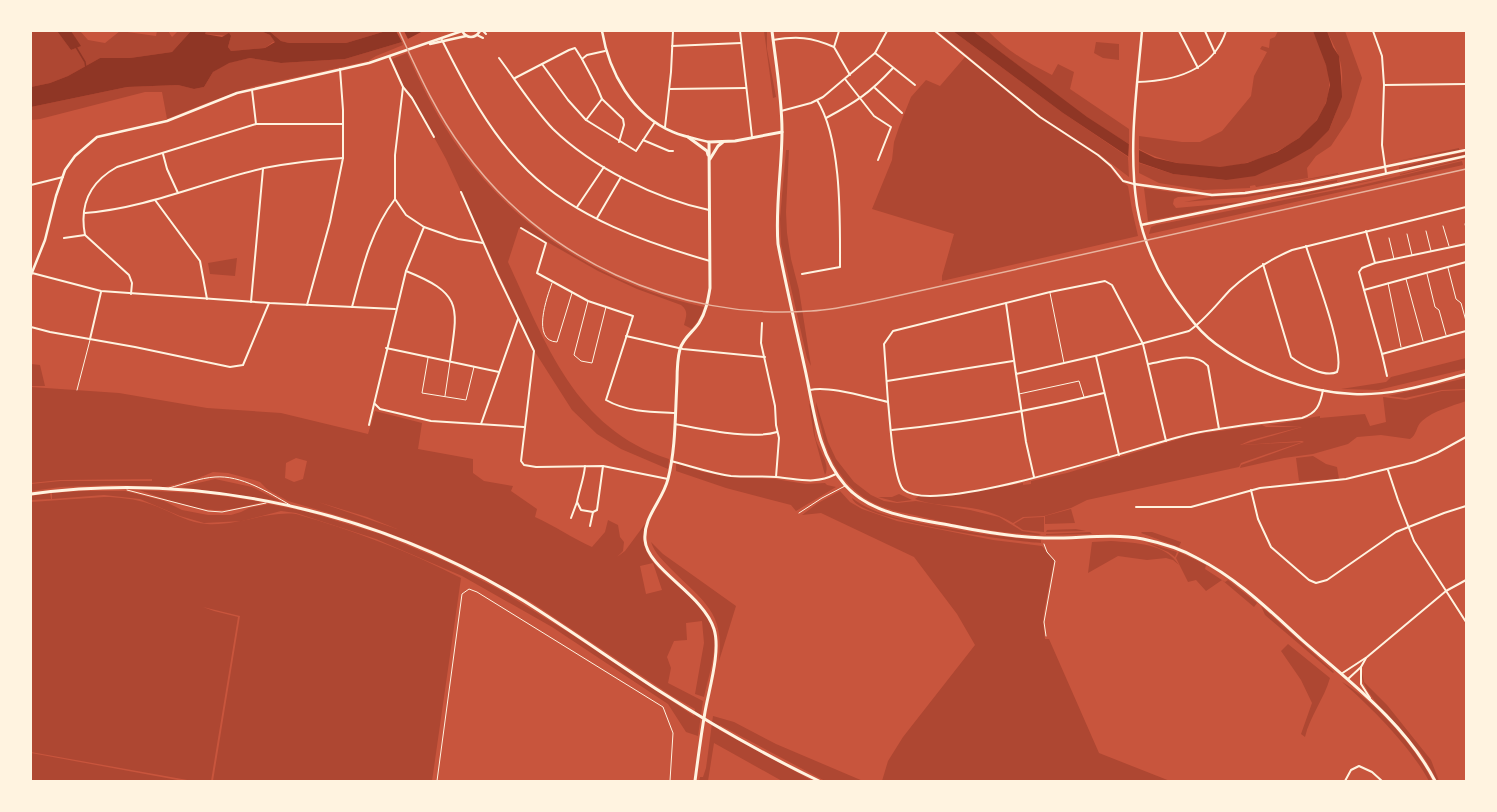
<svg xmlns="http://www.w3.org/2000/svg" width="1497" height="812" viewBox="0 0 1497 812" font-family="'Fira Sans Condensed',sans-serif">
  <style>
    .green { fill: #ae4732; fill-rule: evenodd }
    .water { fill: #8f3625 }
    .pier { fill: #c8553d }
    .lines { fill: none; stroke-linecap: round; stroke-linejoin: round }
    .stream { stroke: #8f3625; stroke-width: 1.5 }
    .service { stroke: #fff3e0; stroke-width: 1 }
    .minor { stroke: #fff3e0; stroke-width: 2 }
    .tertiary { stroke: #fff3e0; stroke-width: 2.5 }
    .secondary { stroke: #fff3e0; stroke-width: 3 }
    .primary { stroke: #fff3e0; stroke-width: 3 }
    .rail { stroke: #e9b49f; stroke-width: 1.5 }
  </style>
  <rect width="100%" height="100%" fill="#c8553d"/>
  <!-- green -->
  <g class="green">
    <path d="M31,31H57L71,50L80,46L71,31H80L88,40L105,43L120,31L156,36L157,31H168L172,37L178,31H191L172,52L130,58H100L68,76L50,83L31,87Z"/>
    <path d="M206,31L263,32L270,35L276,42H273L265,48L231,51L228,47L231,36L204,34Z"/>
    <path d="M269,31H386L346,43H289L281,41Z"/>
    <path d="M764,31H767V49L776,97L773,98Z"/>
    <path d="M938,31H953L1063,113L1128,157L1129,177L1099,154L1040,116Z"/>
    <path d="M973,31H988C1007,51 1028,63 1052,75L1058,64L1074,72L1070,89L1129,129V144L1087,118Z"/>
    <path d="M1278,31H1313C1320,47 1330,68 1329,86C1327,135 1264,164 1221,167C1196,169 1161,161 1139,149V136L1182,142H1200L1222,131L1251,96L1254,76L1267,52L1260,49L1262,46L1269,48L1270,39L1275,37Z"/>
    <path d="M1327,31H1345L1362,78L1350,117L1331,146L1316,156L1307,168L1308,178L1256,187L1255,185L1250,186V188L1203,190L1159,183L1139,173V163L1173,174L1226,180L1329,130C1339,106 1347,83 1339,57C1337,51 1330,38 1327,31Z"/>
    <path d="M402,42L403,45L376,56L368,61L252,87L209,102L167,119L162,92H145L40,119L31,120V107L127,87L178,85L194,89L204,87L213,72L227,63L250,58L281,63L345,59Z"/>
    <path d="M1096,42L1119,44V60L1103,58L1094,53Z"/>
    <path d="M407,53C422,87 439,121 461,151C520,232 607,286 704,307L700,317L692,329L684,325C686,317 689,311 681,305L637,289L598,271L521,227L519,228L508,262C546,344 575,429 669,459L668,469L621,449L597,434L572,410L535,352L446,159L412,97L404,87L392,59Z"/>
    <path d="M965,57L1039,118L1105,161L1119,179L1128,186L1132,210L1138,236L942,281V276L954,234L872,209L892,160L894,142L899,127L911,97L926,80L940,86Z"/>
    <path d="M1459,148V150L1398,161Z"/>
    <path d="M786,150H789L786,212L787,233L791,259L799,290L811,366L807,358L781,244L780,219Z"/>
    <path d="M1466,152V154L1399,170V167Z"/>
    <path d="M1466,158V159L1400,175V174Z"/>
    <path d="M1462,161L1463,165L1149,234L1151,227L1156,225L1362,185Z"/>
    <path d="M1338,173V174L1256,189Z"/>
    <path d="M1397,175L1305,195L1264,201L1386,177Z"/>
    <path d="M1337,180V182L1332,183L1246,197L1184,202L1211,197L1246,195Z"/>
    <path d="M1144,188L1201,196L1178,197L1174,199L1173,204L1176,208L1242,202L1148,221Z"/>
    <path d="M237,258L235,276L210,274L208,263Z"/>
    <path d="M1466,358V369L1378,390L1341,389L1386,382L1391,377Z"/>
    <path d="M31,364L40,365L45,386H31Z"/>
    <path d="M1466,378V389L1442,390L1405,398L1388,396Z"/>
    <path d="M31,387L119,393L207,408L281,413L368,434L375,411L422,423L418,449L473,459V473L484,481L513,486L511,491L537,509L535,517C555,526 572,538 592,547L605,532L608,520L618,525L620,537L624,542L623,551L617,557L625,551L645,524C643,531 642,541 645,548C658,582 710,597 714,636C716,656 708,678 704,697L695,694L704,643L702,621L686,623L687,640L674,641L667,657L671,668L668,683L703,701L698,736L686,732L668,704L552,627L462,576L376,539L296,513L281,511L242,521L204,523L180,516L140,499L104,495L52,499V493L83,491H125L164,501L182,510L208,515H231L241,512L249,508L269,504L308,512L383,535L447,562L500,590L571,634L694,716L695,709L672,696L531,602L473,570L432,550L386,532L349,519L288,501L267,489L260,482L254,480L228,473L213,472L196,479L165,487L112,485L61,487L31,491V484L61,481H152V479L60,480L31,483ZM296,458L307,461L303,479L294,482L285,478L286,463ZM318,502L367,517L480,562L397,529ZM653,563L662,590L646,594L640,566Z"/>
    <path d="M1466,390V401C1452,406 1433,411 1422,421C1416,426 1417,435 1410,439L1381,435L1357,437L1348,444L1313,454L1284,458L1240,468L1241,465L1304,442L1302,441L1241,445L1302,427L1265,425C1282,424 1303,419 1320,416V418L1365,414L1370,426L1386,422L1383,397L1406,400L1442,391Z"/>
    <path d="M816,402L828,442L836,459L854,482L871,495L884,501L897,503L916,501L970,510L999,517L1022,531L1041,534L1039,535C997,533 955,525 914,515C898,512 881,508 868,500C844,486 827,458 822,431C820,422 816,410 816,402Z"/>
    <path d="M809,403C815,410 813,429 816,440C819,450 831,465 825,475L814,435Z"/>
    <path d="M1262,425L1266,427H1301L1251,440L1240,445L1302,442L1241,463L1239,467L1087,500L1071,508L1044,516L1023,517L1013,523C998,514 982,509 964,507C948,505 930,505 915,499L921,495L950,496L1023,483V485L1031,484V481L1067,473L1192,435Z"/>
    <path d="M1313,456L1326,464L1337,467L1339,479L1299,481L1296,458Z"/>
    <path d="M676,463L703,472L730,477L775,479L806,484L825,483L827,485L836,487L796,511L791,505L726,488L676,471Z"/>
    <path d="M215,479L252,487L280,501L181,487Z"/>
    <path d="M139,490L208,494L262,502C250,505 236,509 223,510C195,511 166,499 139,490Z"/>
    <path d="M840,491L850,502L862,509L897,521L993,540L1042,546L1054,561L1044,612L1043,622L1045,639H1049L1099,753L1170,781H882L888,761L903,737L975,645L957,614L914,557L821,513L802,515L818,503Z"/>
    <path d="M50,493L51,499L31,500V496Z"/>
    <path d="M899,494L912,500L897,502L878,497H892Z"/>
    <path d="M104,497C119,497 135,499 150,504C169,510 186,523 207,524C239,526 265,511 296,514C353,530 408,551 461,578L432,781H213L240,616L203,607L214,611L238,617L211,781H193L31,752V502Z"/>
    <path d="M852,498C877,517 911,521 941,527C974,533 1007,538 1041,540V543C1015,542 856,520 852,498Z"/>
    <path d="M1071,509L1075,523L1045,524V516Z"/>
    <path d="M1044,517V532L1023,530L1014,524L1024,518Z"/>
    <path d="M1076,529L1086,531L1046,532L1047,530Z"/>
    <path d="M1090,532L1092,534L1046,535V534Z"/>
    <path d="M1142,532H1152L1181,542L1179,547L1141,533Z"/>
    <path d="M1111,541C1135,543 1165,543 1179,565L1173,560L1166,558L1147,560L1118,556L1088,573L1092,542Z"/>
    <path d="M651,542L663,554L736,606L719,661C725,612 703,601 671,569C663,560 655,554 651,542Z"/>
    <path d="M1145,542L1177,552L1175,557L1168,552Z"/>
    <path d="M1179,552L1206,565L1205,569L1225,582L1228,580L1257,603L1254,607L1222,580L1206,591L1196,580L1188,582L1176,558Z"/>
    <path d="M1261,606L1334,672L1333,673L1265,615Z"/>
    <path d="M1288,644L1330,678C1324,699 1310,716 1305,737L1301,734L1312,703L1301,680L1281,651Z"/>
    <path d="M1362,672L1364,682L1387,705L1431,760L1439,781H1437C1432,771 1427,761 1420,752C1408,735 1357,690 1362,672Z"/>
    <path d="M1342,682C1373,700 1417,748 1432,781H1429C1410,746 1372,708 1342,682Z"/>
    <path d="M713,716L734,722L776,744L863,781H825L720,725L719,730L813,781H782L714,743L708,781H699L700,777H703L706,768Z"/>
    <path d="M31,753L183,781H31Z"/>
  </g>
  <!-- water -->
  <g class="water">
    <path d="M57,31H71L81,46L71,50Z"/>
    <path d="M191,31H206L205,34L222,37L229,33L231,36L228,47L231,51L265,48L275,42L270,35L263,32L253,31H269L281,41L289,43H346L386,31H423L402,42L345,59L281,63L250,58L229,63L213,72L204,87L194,89L178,85L127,87L31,107V87L50,83L68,76L100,58H130L172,52Z"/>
    <path d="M953,31H973L1087,117L1135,148L1155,158L1177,163L1220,167L1247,163L1277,152L1299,138L1317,120L1326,103L1330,85L1326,65L1313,31H1327L1333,47L1339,56L1341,77L1342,97L1329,130L1311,148L1290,160L1255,176L1226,180L1173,174L1135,161L1063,113Z"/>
  </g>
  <!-- pier -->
  <g class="pier">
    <path d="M396,31H404L409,41L403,44Z"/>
    <path d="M1129,142L1139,147V165L1128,160Z"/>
  </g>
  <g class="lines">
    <!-- stream -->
    <path class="stream" d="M76,47L85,62L86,68"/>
    <!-- service -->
    <g class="service">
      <path d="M1465,224L1466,228"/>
      <path d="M1443,226L1449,246"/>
      <path d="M1426,231L1431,251"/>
      <path d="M1407,234L1412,255"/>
      <path d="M1389,238L1394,259"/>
      <path d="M1448,268L1456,299L1461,303L1466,321"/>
      <path d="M1427,274L1435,307L1439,310L1446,335"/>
      <path d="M1406,279L1423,341"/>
      <path d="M552,283C547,297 531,341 557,342L572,293"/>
      <path d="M1388,283L1401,347"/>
      <path d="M1050,293L1064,363"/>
      <path d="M588,301L574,355L581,361L592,363L606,307"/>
      <path d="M428,358L422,393L466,400L474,367"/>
      <path d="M77,390L90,340"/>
      <path d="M1019,394L1079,381L1084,397"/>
      <path d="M445,396L450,362"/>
      <path d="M169,488C184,484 200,478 215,477C241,475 268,492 290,505"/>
      <path d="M127,490L208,511L222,512L266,503"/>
      <path d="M799,513L822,498L845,486"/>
      <path d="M1044,544L1047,552L1055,561L1044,622L1046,636"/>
      <path d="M437,781L462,594L469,589L477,592L663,707L673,733L670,781"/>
    </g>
    <!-- minor -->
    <g class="minor">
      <path d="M483,31L486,34"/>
      <path d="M740,31L752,137"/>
      <path d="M839,31L834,47L850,75"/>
      <path d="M935,31L1040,117L1098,155L1111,166L1123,181L1134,184"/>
      <path d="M1179,31L1198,68"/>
      <path d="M1205,31L1215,53"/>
      <path d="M1373,31L1382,56L1384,85L1382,145L1386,173"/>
      <path d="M477,35L483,38"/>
      <path d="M442,40C465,86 490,134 528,171C576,218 647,243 710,261"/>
      <path d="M773,40C797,36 811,37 834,47"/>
      <path d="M672,46L741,43"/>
      <path d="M875,53L915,85"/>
      <path d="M389,56L403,87L395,155V199L406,215L424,227L458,239L483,243"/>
      <path d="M499,58C517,82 533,108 553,129C592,167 656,199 709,210"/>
      <path d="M582,59L597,87L602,99L623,119L624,125L619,142"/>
      <path d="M542,64L568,100L586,120L636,151L655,122"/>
      <path d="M515,78L569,50L575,48L582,59L587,55L605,51"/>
      <path d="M845,79L874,116L891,127L878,160"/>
      <path d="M1137,82C1175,81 1213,71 1226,31"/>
      <path d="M1384,85L1466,84"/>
      <path d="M403,87L412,98L434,137"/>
      <path d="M875,88L902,113"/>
      <path d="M670,89L746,88"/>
      <path d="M252,90L256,124"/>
      <path d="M781,111L811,103L823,97L875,53L887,31"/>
      <path d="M826,118C856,102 870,93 893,68"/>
      <path d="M586,120L602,99"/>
      <path d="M665,127L671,72L673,31"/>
      <path d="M643,140L669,151H673"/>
      <path d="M163,154L167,169L178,193"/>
      <path d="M31,185L63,177"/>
      <path d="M461,192L497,274L534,351L521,461L524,465L536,467L603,466L668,479"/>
      <path d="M155,200L200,261L207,299"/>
      <path d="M577,207L604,167"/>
      <path d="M85,213C147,208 204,182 264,168C290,163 316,160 343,158"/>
      <path d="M597,218L621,177"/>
      <path d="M521,228L546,243L537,273L588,301L633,316L606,400C627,412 651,412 675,413"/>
      <path d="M1366,231L1375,263L1362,268L1359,272L1382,354L1466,331"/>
      <path d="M64,238L85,235"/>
      <path d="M1375,263L1466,244"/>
      <path d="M1263,264L1291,357C1301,365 1325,378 1337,372C1346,352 1313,269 1306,246"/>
      <path d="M406,271C463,294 458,306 450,361"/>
      <path d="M32,273L101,291L269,303L395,309"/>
      <path d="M802,274L840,267C840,219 842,140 817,100"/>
      <path d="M1364,290L1466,262"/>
      <path d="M131,294L132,283L129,275L85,235C79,204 90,182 117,167L256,124H343"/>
      <path d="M251,302L263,169"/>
      <path d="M1006,303L1016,374L1099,355L1189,331C1205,320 1217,304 1230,290C1248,273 1269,260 1292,250L1466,207"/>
      <path d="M307,305L330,222L343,158V110L340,69"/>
      <path d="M352,307C362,269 371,230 395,199"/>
      <path d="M762,323L761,343L775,406L776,425L779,438L776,477"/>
      <path d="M31,327L50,332L135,347L230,367L243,365L269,303"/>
      <path d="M626,336L683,349L765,357"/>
      <path d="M90,339L101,292"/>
      <path d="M386,348L499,372"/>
      <path d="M1382,354L1387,376"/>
      <path d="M1096,356L1119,455"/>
      <path d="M1148,364C1167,361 1194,350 1208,366L1219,429"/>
      <path d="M1016,374L1026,442L1034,477"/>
      <path d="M887,381L1013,361"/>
      <path d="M810,390C828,385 869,398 888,402C890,418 893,481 904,490C936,517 1145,444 1191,434C1227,426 1265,423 1302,418C1317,413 1320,405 1323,390"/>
      <path d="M888,402L884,344L893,331L1050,292L1105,281L1112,285L1143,344L1166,441"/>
      <path d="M375,404L380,409L431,421L524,427"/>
      <path d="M481,424L518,319"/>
      <path d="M675,424C703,429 751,440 777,432"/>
      <path d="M369,425L406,271L424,227"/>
      <path d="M892,430C963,423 1035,410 1104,393"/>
      <path d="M671,461C691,466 710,473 731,476C746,477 761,476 776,477C800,479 814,485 836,474"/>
      <path d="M585,466C584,479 579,490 577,502L581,510L593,512L597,510L603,466"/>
      <path d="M1388,470L1398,500L1414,541L1466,622"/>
      <path d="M1251,490L1258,519L1271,547L1309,580L1316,583L1327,580L1396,532L1444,513L1466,506"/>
      <path d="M1136,507H1191L1260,488L1346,479L1415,462L1437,453L1466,437"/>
      <path d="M571,518L577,502"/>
      <path d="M590,526L593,512"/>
      <path d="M1361,667V684L1370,698"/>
      <path d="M1341,674L1367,657L1446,591L1466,580"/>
      <path d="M1348,679L1361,667L1366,658"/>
      <path d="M1345,781L1351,770L1359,766L1372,772L1382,781"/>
    </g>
    <!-- tertiary -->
    <g class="tertiary">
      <path d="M462,31C467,39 475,39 480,31"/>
      <path d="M602,31C609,72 632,115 673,132C685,137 697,139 709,142"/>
      <path d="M1142,31C1137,88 1128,148 1137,206C1144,247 1161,282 1187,314C1195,325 1205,336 1216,344C1255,373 1305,392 1353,394C1392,396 1429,384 1466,374"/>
      <path d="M430,44L466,36"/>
      <path d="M1134,184L1212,195L1245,193L1301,184L1466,150"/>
      <path d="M1141,225L1339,184L1466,156"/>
      <path d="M31,275L45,240L56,196L65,170L75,156L97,137L167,121L237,93L369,63L462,31"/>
    </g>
    <!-- secondary -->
    <g class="secondary">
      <path d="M772,31C776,64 782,98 782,131C782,169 775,206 778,244C786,286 796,328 805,369C814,409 817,453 845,485C871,515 917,519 954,526C984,532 1013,537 1044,538C1077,539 1110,533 1143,539C1162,543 1181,549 1197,558C1237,578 1269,610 1302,640C1350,682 1405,723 1435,781"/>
      <path d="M688,137L707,151L708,155"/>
      <path d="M710,159L718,146L723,142"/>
      <path d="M695,781C698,758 701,735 705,712C709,689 721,651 714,629C703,594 647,569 645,540C643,517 663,500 668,479C676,448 675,414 677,382C677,371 677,360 680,349C683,338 693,332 699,323C706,312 708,300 710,288L709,142L735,141L782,132"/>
    </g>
    <!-- primary -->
    <path class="primary" d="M31,494C201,471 378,511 524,601C570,630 615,662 661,692C711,724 765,755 819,781"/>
    <!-- rail -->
    <path class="rail" d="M399,31C418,72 436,113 463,149C541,259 677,321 811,311C835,310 859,304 883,299L1466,169"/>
  </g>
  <!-- border -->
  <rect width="1497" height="812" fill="none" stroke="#fff3e0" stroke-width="64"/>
</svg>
